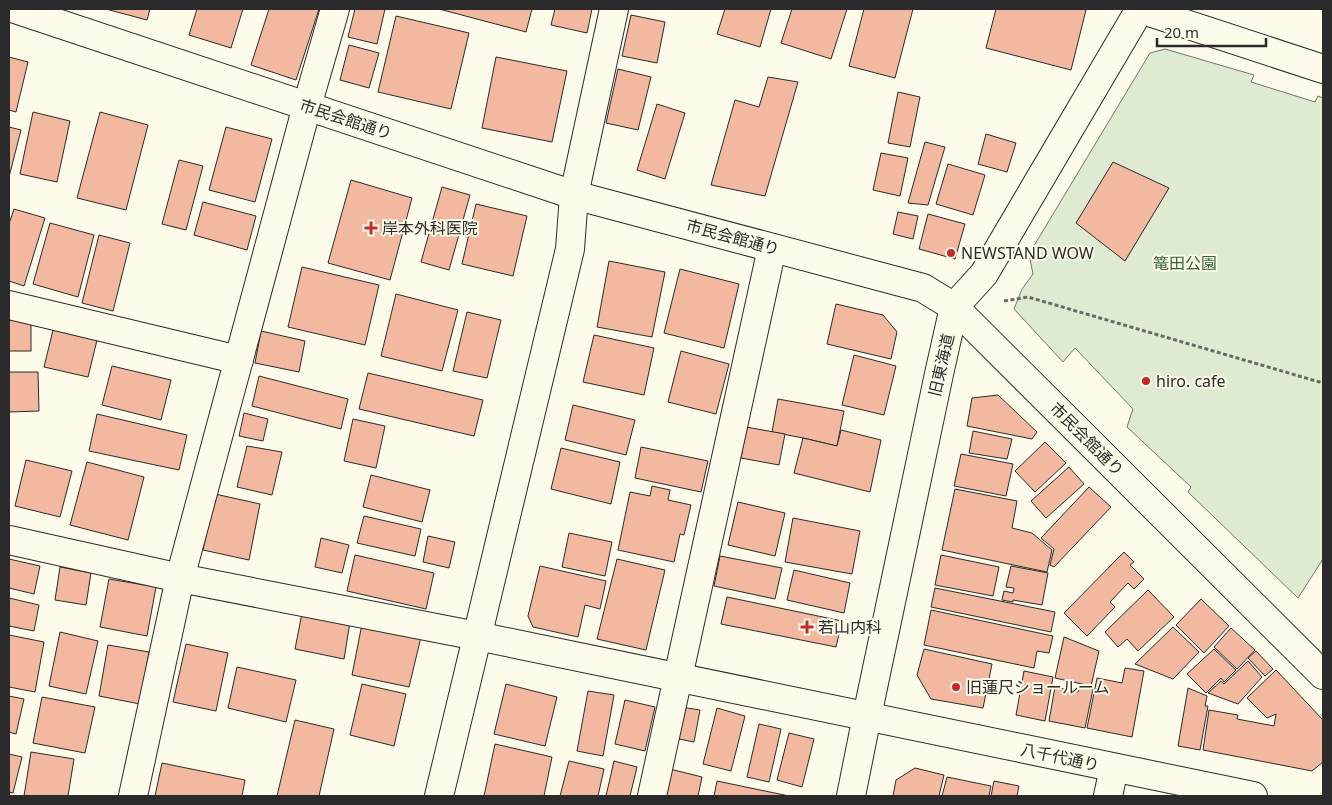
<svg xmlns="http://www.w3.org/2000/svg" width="1332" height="805" viewBox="0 0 1332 805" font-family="'Noto Sans','Noto Sans JP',sans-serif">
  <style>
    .green { fill: #deebd1; stroke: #74746e }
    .building { fill: #f2b8a0; stroke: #2b2b2b }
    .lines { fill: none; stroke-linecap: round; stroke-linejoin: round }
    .minor-casing { stroke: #2b2b2b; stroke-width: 30 }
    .tertiary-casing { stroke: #2b2b2b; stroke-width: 30 }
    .path { stroke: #6a6964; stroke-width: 3; stroke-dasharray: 4 2.5; stroke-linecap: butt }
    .minor { stroke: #fdfbea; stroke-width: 28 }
    .tertiary { stroke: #fdfbea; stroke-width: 28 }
    .poi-dot { fill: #c62828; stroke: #fdfbea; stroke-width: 2 }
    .labels { text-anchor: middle; stroke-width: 4; stroke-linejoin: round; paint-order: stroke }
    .street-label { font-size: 16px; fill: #2b2b2b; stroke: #fdfbea }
    .poi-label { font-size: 16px; fill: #2b2b2b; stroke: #fdfbea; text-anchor: start }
    .park-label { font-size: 16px; fill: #34623c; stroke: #fdfbea }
  </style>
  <rect width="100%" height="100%" fill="#fdfbea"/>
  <!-- green -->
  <path class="green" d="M1165,49L1254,75L1251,82L1315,102L1318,96L1323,98V559L1298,598L1188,492L1191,487L1127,427L1133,409L1075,348L1063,362L1014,309L1022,289L1033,274L1029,254L1150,53Z"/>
  <!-- building -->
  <g class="building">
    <path d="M106,9H150L147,20Z"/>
    <path d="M197,9H243L231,48L189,35Z"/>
    <path d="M269,9H319L296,80L251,65Z"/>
    <path d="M355,9H385L377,44L348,37Z"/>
    <path d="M439,9H532L526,32Z"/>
    <path d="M555,9H592L587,33L551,25Z"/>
    <path d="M725,9H771L760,47L717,34Z"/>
    <path d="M792,9H847L831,59L781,43Z"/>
    <path d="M864,9H913L895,78L849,66Z"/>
    <path d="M996,9H1081L1086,10L1071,70L986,48Z"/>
    <path d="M631,15L665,22L657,63L622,56Z"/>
    <path d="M396,16L469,33L451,109L378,92Z"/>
    <path d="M349,45L379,53L369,88L340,80Z"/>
    <path d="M9,57L28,62L16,112L9,110Z"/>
    <path d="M496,57L567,71L552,142L482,128Z"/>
    <path d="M618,69L651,77L638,130L606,123Z"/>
    <path d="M768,77L798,82L765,196L711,185L735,100L759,107Z"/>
    <path d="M898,92L920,97L910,147L888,143Z"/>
    <path d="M657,104L685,113L665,179L637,170Z"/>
    <path d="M33,112L70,121L57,182L20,174Z"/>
    <path d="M100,112L148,125L126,210L77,198Z"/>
    <path d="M9,127L21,130L9,177Z"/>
    <path d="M226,127L272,139L255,202L209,190Z"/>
    <path d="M986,134L1016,143L1007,172L978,164Z"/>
    <path d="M925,142L945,147L928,205L908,203Z"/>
    <path d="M881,153L908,158L900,196L873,190Z"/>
    <path d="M179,160L203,166L186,230L162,224Z"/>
    <path d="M1113,162L1169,188L1125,261L1076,223Z"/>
    <path d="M948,164L985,175L973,215L936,204Z"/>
    <path d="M351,180L412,198L390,280L328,263Z"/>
    <path d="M442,187L470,195L449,270L421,262Z"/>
    <path d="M203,202L256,216L247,250L194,235Z"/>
    <path d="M476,204L527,216L513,276L462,264Z"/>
    <path d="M14,209L45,218L24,286L9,281V224Z"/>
    <path d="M898,212L918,216L913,239L893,234Z"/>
    <path d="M928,214L965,224L955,259L919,249Z"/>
    <path d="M50,223L94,235L78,297L33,284Z"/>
    <path d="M99,235L130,243L113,311L82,303Z"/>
    <path d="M609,261L665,272L652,337L597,327Z"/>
    <path d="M302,267L379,285L365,345L288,327Z"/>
    <path d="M680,269L739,284L724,348L664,333Z"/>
    <path d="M396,294L458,310L442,371L381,356Z"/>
    <path d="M836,304L883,315L897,332L891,359L827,344Z"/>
    <path d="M467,312L501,320L487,378L453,371Z"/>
    <rect x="9" y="320" width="22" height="31"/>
    <path d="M54,326L98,336L88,377L44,367Z"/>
    <path d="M261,331L305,341L299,372L255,363Z"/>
    <path d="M594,335L654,348L644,395L583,382Z"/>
    <path d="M681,351L729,364L716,414L668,402Z"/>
    <path d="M854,355L896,366L884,415L842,405Z"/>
    <path d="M112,366L171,380L161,420L102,405Z"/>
    <path d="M9,372H38L39,411L9,412Z"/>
    <path d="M368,373L483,400L474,436L359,409Z"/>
    <path d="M259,376L348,399L341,429L252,406Z"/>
    <path d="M998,395L1037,432L1032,439L967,426L972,398Z"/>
    <path d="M778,399L844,411L837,446L803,438L772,432Z"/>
    <path d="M573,405L635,420L626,455L565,440Z"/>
    <path d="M244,413L268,419L263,441L239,436Z"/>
    <path d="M97,414L187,435L179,470L89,451Z"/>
    <path d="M353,419L385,426L376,468L344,461Z"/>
    <path d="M746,427L785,434L779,465L741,458Z"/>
    <path d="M841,430L881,440L870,492L794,473L803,438L837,446Z"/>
    <path d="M973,431L1012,439L1007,459L969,453Z"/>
    <path d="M1045,442L1066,463L1035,492L1015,471Z"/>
    <path d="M247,446L282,452L272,495L237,487Z"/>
    <path d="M641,447L708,461L701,492L635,478Z"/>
    <path d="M561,448L620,462L611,504L551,489Z"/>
    <path d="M961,454L1013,464L1006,496L954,486Z"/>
    <path d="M26,460L72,471L60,517L15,506Z"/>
    <path d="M87,462L144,477L128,540L70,525Z"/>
    <path d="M1069,467L1084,484L1046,518L1031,501Z"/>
    <path d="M371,475L430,490L422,522L363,507Z"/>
    <path d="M652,486L670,490L668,500L691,505L684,535L680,534L674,562L618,550L630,492L650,496Z"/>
    <path d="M1089,487L1111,507L1054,567L1050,565L1054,549L1041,538Z"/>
    <path d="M955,489L1017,501L1012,528L1032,533L1052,550L1047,572L942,550Z"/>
    <path d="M215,494L260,504L249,560L203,550Z"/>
    <path d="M738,502L785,513L775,556L728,545Z"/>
    <path d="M364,516L421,529L415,556L357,543Z"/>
    <path d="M793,518L860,531L852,574L785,562Z"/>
    <path d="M569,533L612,542L605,576L562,567Z"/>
    <path d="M428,536L455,542L449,568L423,562Z"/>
    <path d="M321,538L349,545L342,573L315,567Z"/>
    <path d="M1124,552L1134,562L1130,565L1144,579L1134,589L1128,583L1110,602L1115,607L1087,636L1064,613Z"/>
    <path d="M355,555L434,573L426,609L347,591Z"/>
    <path d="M941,555L999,567L993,596L935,585Z"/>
    <path d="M720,556L782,568L775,599L714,586Z"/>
    <path d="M9,559L40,566L34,594L9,588Z"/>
    <path d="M617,559L665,570L646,650L597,639Z"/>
    <path d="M540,566L606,581L600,609L585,605L578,637L533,627L528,616Z"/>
    <path d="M1011,566L1048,573L1042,605L1013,600V602L1002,600L1004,591L1013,593L1014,588L1006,587Z"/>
    <path d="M60,567L91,573L86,605L55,600Z"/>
    <path d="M794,570L850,583L844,613L787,600Z"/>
    <path d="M109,579L156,587L147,636L100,627Z"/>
    <path d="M935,588L1055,612L1051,632L931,607Z"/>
    <path d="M1148,590L1174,617L1138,651L1127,639L1118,647L1105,632Z"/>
    <path d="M727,597L842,621L836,647L721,624Z"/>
    <path d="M9,598L39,605L34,631L9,626Z"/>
    <path d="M1201,599L1229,626L1204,653L1176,625Z"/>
    <path d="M931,610L1053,636L1049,653L1037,651L1034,668L924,645Z"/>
    <path d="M302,613L350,622L344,659L295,649Z"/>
    <path d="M362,624L421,637L409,687L352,675Z"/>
    <path d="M1173,627L1199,652L1173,679L1135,664Z"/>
    <path d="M1231,628L1255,650L1237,669L1214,647Z"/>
    <path d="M60,632L98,641L86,694L49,686Z"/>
    <path d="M9,635L44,642L35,692L9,687Z"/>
    <path d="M1064,637L1099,651L1091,686L1055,678Z"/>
    <path d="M186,644L228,653L216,711L173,702Z"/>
    <path d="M108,645L149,652L140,704L99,696Z"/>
    <path d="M924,649L992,664L983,708L931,699L917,675Z"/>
    <path d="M1214,649L1236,670L1224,682L1221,678L1206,693L1187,674Z"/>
    <path d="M1256,651L1273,669L1265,676L1248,658Z"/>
    <path d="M1248,661L1262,677L1238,704L1208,693L1221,681L1224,684Z"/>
    <path d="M237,667L296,680L286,722L228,708Z"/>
    <path d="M1125,668L1144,671L1132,737L1087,728L1097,678L1122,683Z"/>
    <path d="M1276,670L1323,720V762L1312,771L1203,750L1209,710L1238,715L1237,719L1274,726L1276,714L1267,718L1247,698Z"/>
    <path d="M1024,671L1053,677L1045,721L1016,715Z"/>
    <path d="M362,684L406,694L394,746L350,735Z"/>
    <path d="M506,684L557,697L545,746L494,734Z"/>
    <path d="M1055,687L1078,692L1080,687L1093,689L1085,728L1049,721Z"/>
    <path d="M1188,688L1207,696L1205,706H1208L1200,750L1178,746Z"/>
    <path d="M588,691L614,695L603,756L577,751Z"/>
    <path d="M9,696L24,699L16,734L9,732Z"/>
    <path d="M42,697L95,707L85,753L33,743Z"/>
    <path d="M625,700L655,707L645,751L615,744Z"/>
    <path d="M674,706L700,710L694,742L669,737Z"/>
    <path d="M717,708L745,716L731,771L703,764Z"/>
    <path d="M295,720L334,729L319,796H277Z"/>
    <path d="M759,724L781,729L769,782L747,777Z"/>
    <path d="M789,733L814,739L802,787L777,780Z"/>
    <path d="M495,744L552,757L544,796H484Z"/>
    <path d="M31,752L74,759L68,796H24Z"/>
    <path d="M9,754L22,757L13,793L9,792Z"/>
    <path d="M569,761L604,769L598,796H560Z"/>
    <path d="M614,761L637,767L630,796H606Z"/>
    <path d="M162,763L245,780L242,796H155Z"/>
    <path d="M666,768L702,777L698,796H659Z"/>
    <path d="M915,768L944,775L939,796H893L896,780Z"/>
    <path d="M947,777L991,786L989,796H942Z"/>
    <path d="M717,781L789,796H714Z"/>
    <path d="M994,781L1019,786L1017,796H991Z"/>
  </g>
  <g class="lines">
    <!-- minor casing -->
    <g class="minor-casing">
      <g id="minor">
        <path d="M1140,9L1323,69"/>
        <path d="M574,195L614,9"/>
        <path d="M9,305L239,360"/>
        <path d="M954,307L1323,675"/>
        <path d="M9,540L180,578L477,636L1253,796"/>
        <path d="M133,796L180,578L307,106L335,9"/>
        <path d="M652,796L772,248"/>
        <path d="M851,796L867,716L939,374L954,307L984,274L1140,9"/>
        <path d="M1108,796L1114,768"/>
      </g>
    </g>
    <!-- tertiary casing -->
    <g class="tertiary-casing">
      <g id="tertiary">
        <path d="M15,9L574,195L923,288L954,307"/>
        <path d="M439,796L570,249L574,195"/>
      </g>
    </g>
    <!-- path -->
    <path class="path" d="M1004,301L1028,297L1323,383"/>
    <!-- minor -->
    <use href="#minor" class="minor"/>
    <!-- tertiary -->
    <use href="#tertiary" class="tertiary"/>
  </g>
  <!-- markers -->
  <g class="poi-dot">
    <path d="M368.5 220.5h5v5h5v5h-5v5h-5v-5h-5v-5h5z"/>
    <circle cx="951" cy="253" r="5"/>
    <circle cx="1146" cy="381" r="5"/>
    <path d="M804.5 619.5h5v5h5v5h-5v5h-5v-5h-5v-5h5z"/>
    <circle cx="956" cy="687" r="5"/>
  </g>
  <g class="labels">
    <!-- street labels -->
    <g class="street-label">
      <text transform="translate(346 119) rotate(18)" y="6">市民会館通り</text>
      <text transform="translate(733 237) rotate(15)" y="6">市民会館通り</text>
      <text transform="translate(941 365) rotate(-77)" y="6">旧東海道</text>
      <text transform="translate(1087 439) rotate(45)" y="6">市民会館通り</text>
      <text transform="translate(1060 757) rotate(12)" y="6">八千代通り</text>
    </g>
    <!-- poi labels -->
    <g class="poi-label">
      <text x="382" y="234">岸本外科医院</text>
      <text x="961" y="259">NEWSTAND WOW</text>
      <text x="1156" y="387">hiro. cafe</text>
      <text x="818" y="633">若山内科</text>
      <text x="966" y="693">旧蓮尺ショールーム</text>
    </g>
    <!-- park labels -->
    <g class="park-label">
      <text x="1185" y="269">篭田公園</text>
    </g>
  </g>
  <!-- border -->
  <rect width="1332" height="805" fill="none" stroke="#2b2b2b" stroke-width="20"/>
  <!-- scale -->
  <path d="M1157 38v8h109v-8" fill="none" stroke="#2b2b2b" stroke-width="2.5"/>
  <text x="1164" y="38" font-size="15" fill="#2b2b2b" stroke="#fdfbea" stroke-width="4" paint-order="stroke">20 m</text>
</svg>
